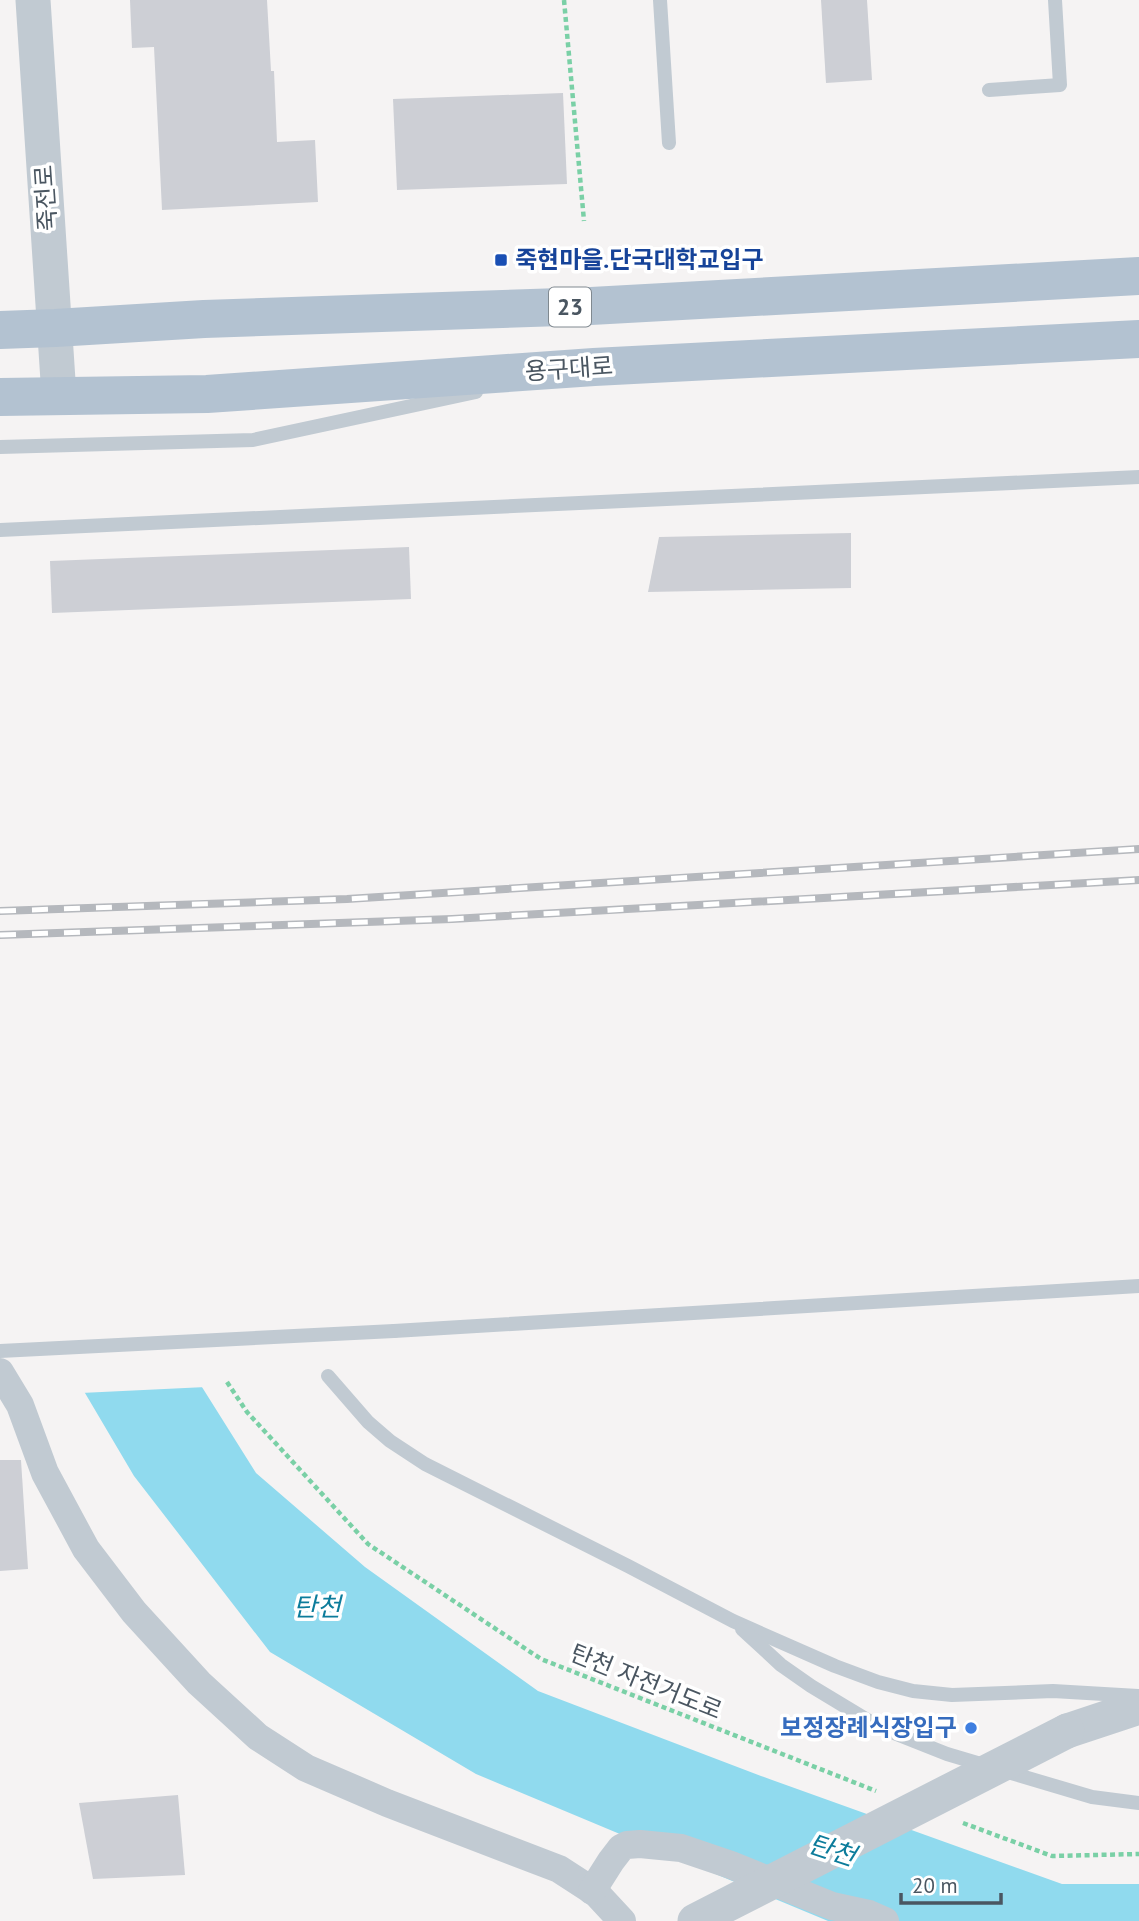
<svg xmlns="http://www.w3.org/2000/svg" width="1139" height="1921" viewBox="0 0 1139 1921" font-family="'PT Sans','Noto Sans KR',sans-serif">
  <style>
    .water { fill: #90daee }
    .pier { fill: #f5f3f3 }
    .building { fill: #cdcfd5 }
    .lines { fill: none; stroke-linecap: round; stroke-linejoin: round }
    .path { stroke: #7ad0a6; stroke-width: 4.5; stroke-dasharray: 5 3.5; stroke-linecap: butt }
    .service { stroke: #c1cad2; stroke-width: 14 }
    .minor { stroke: #c1cad2; stroke-width: 28 }
    .tertiary { stroke: #c1cad2; stroke-width: 35 }
    .primary { stroke: #b3c2d1; stroke-width: 38 }
    .rail-casing { stroke: #b5b8bd; stroke-width: 8 }
    .rail { stroke: #fff; stroke-width: 5; stroke-dasharray: 16; stroke-linecap: butt }
    .service-bridge { stroke: #c1cad2; stroke-width: 14 }
    .tertiary-bridge { stroke: #c1cad2; stroke-width: 35 }
    .transit-dot { fill: #1a4fb4; stroke: #fff; stroke-width: 2.5 }
    .shop-dot { fill: #3f7fe0; stroke: #fff; stroke-width: 2.5 }
    .labels { text-anchor: middle; stroke-width: 7; stroke-linejoin: round; paint-order: stroke }
    .shield { fill: #fff; stroke: #808990; stroke-width: 2 }
    .shield-label { font-size: 23px; font-weight: bold; fill: #4a5661 }
    .street-label { font-size: 24px; fill: #4a5661; stroke: #fff }
    .transit-label { font-size: 24px; font-weight: bold; fill: #164399; stroke: #fff; text-anchor: start }
    .shop-label { font-size: 24px; font-weight: bold; fill: #366cbe; stroke: #fff; text-anchor: end }
    .water-label { font-size: 26px; font-style: italic; fill: #0c7c9b; stroke: #fff }
  </style>
  <rect width="100%" height="100%" fill="#f5f3f3"/>
  <!-- water -->
  <path class="water" d="M0,1078L75,1185L256,1473L365,1567L538,1691L761,1776L1062,1884H1139V1921H828L476,1774L270,1652L134,1476L0,1249Z"/>
  <!-- pier -->
  <path class="pier" d="M0,1074L3,1076L78,1183L206,1387L81,1393L0,1256Z"/>
  <!-- building -->
  <g class="building">
    <path d="M130,0H267L271,71H274L277,142L315,140L318,202L162,210L154,47L132,48Z"/>
    <path d="M821,0H867L872,80L826,83Z"/>
    <path d="M563,93L567,184L397,190L393,99Z"/>
    <path d="M851,533V588L648,592L659,537Z"/>
    <path d="M409,547L411,599L52,613L50,561Z"/>
    <path d="M0,1460H21L28,1569L0,1571Z"/>
    <path d="M178,1795L185,1875L93,1879L79,1803Z"/>
  </g>
  <g class="lines">
    <!-- path -->
    <g class="path">
      <path d="M564,0L584,221"/>
      <path d="M227,1382L247,1412L368,1544L541,1659L876,1791"/>
      <path d="M963,1823L1052,1856L1139,1854"/>
    </g>
    <!-- service -->
    <g class="service">
      <path d="M660,0L669,143"/>
      <path d="M989,90L1060,85L1055,0"/>
      <path d="M0,447L253,440L476,392"/>
      <path d="M0,530L1139,477"/>
      <path d="M394,1331L1139,1286"/>
      <path d="M328,1376L368,1422L390,1441L425,1464L628,1566L733,1621L835,1666L878,1682L913,1691L952,1695L1053,1691L1138,1696"/>
      <path d="M742,1629L781,1665L811,1686L869,1721L894,1733L947,1754L1092,1797L1139,1803"/>
    </g>
    <!-- minor -->
    <g class="minor">
      <path d="M0,1372L20,1405L45,1473L86,1549L134,1612L199,1683L258,1737L306,1768L387,1803L559,1869L596,1893L622,1921"/>
      <path d="M592,1891L611,1861L621,1848L627,1845L640,1844L681,1848L731,1865L832,1906L869,1914L885,1921"/>
    </g>
    <!-- tertiary -->
    <g class="tertiary">
      <path d="M33,0L59,396"/>
      <path d="M1067,1731L1139,1707"/>
    </g>
    <!-- primary -->
    <g class="primary">
      <path d="M0,330L55,328L204,319L591,306L1139,276"/>
      <path d="M0,397L207,394L594,367L1139,339"/>
    </g>
    <!-- rail casing -->
    <g class="rail-casing">
      <g id="rail">
        <path d="M0,911L347,899L1139,849"/>
        <path d="M0,935L452,919L1139,880"/>
      </g>
    </g>
    <!-- rail -->
    <use href="#rail" class="rail"/>
    <!-- service-bridge -->
    <path class="service-bridge" d="M0,1351L394,1331"/>
    <!-- tertiary-bridge -->
    <path class="tertiary-bridge" d="M695,1921L1067,1731"/>
  </g>
  <!-- markers -->
  <rect class="transit-dot" x="494" y="253" width="14" height="14" rx="3.5"/>
  <circle class="shop-dot" cx="971" cy="1728" r="7"/>
  <g class="labels">
    <!-- shield labels -->
    <rect class="shield" x="549" y="287.5" width="42" height="39" rx="5"/>
    <g class="shield-label">
      <text x="570" y="315">23</text>
    </g>
    <!-- street labels -->
    <g class="street-label">
      <text transform="translate(46 198) rotate(-94)" y="8">죽전로</text>
      <text transform="translate(569 369) rotate(-4)" y="8">용구대로</text>
      <text transform="translate(646 1682) rotate(22)" y="8">탄천 자전거도로</text>
    </g>
    <!-- transit labels -->
    <g class="transit-label">
      <text x="515" y="268">죽현마을.단국대학교입구</text>
    </g>
    <!-- shop labels -->
    <g class="shop-label">
      <text x="957" y="1736">보정장례식장입구</text>
    </g>
    <!-- water labels -->
    <g class="water-label">
      <text x="317" y="1616">탄천</text>
      <text transform="translate(832 1850) rotate(18)" y="9">탄천</text>
    </g>
  </g>
  <!-- scale -->
  <path d="M901 1893v10h100v-10" fill="none" stroke="#4a5661" stroke-width="3.5"/>
  <text x="912" y="1893" font-size="21" fill="#4a5661" stroke="#ffffff" stroke-width="5" paint-order="stroke">20 m</text>
</svg>
